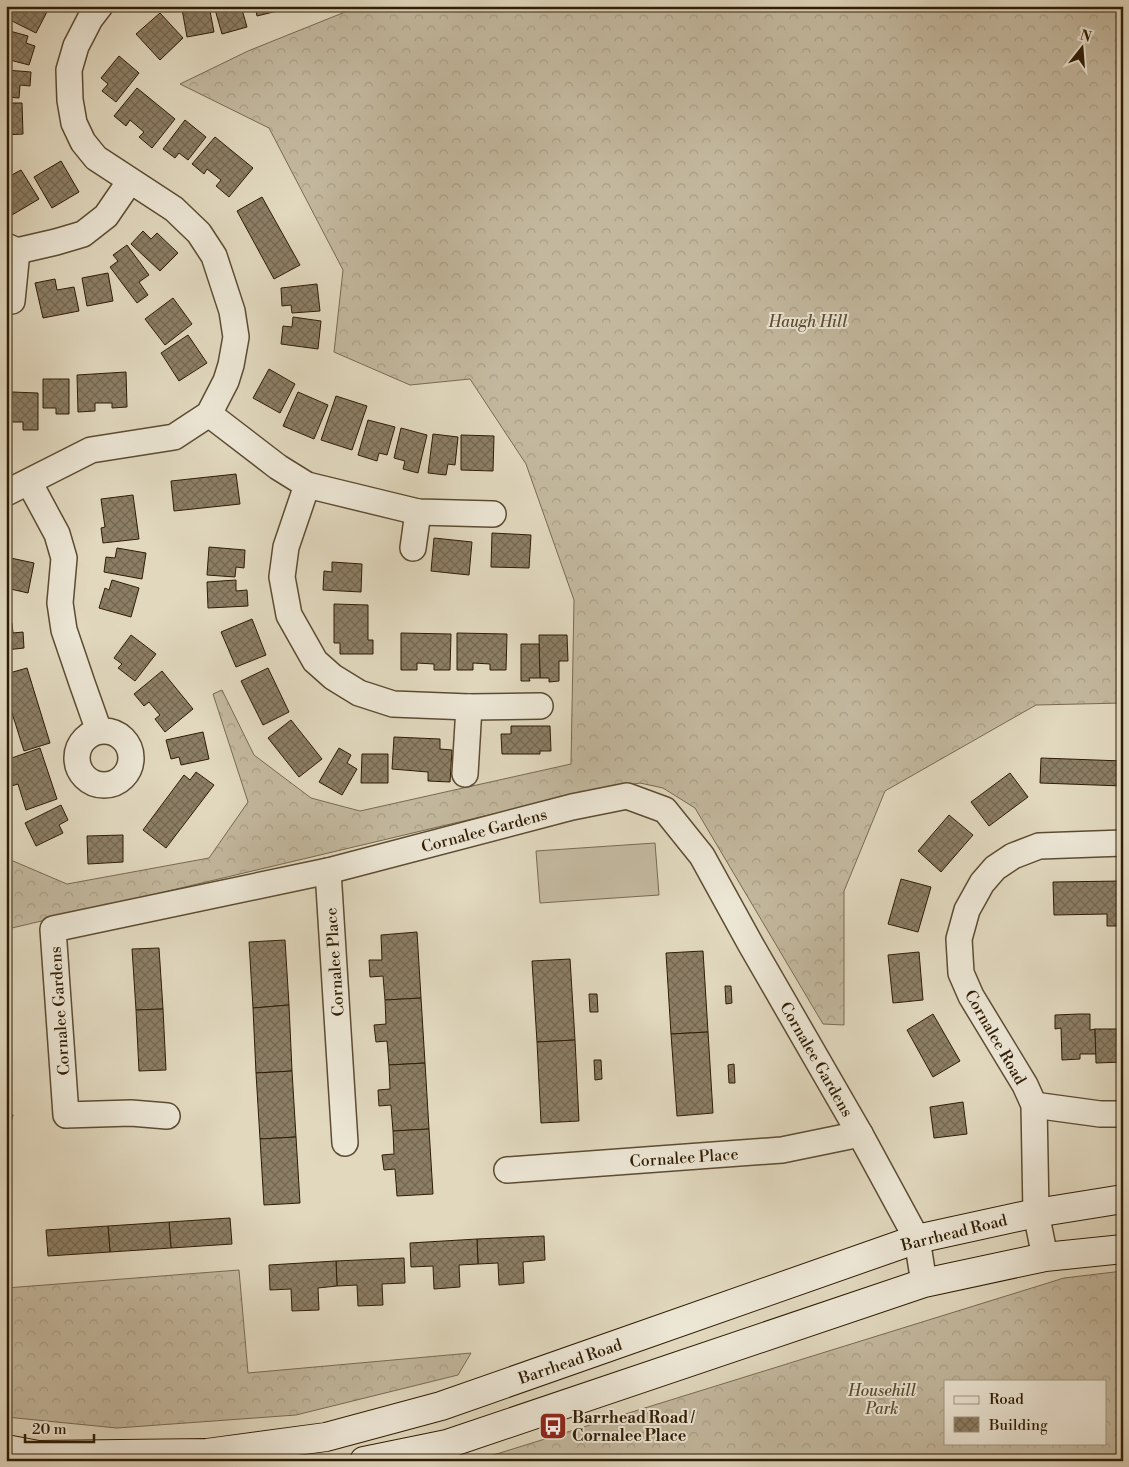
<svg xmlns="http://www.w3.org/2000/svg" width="1129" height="1467" viewBox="0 0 1129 1467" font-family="'Libre Bodoni',serif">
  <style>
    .grass { fill: #c3b89e; stroke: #796a51 }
    .forest { fill: url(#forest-crowns); stroke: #796a51; fill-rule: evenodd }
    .building { fill: url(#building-cross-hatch); stroke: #2f1d04 }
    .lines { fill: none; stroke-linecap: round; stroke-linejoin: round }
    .street-casing { stroke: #5c4c32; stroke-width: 28 }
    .secondary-casing { stroke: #2f1d04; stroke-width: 30 }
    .street { stroke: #ece6d5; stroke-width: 25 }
    .secondary { stroke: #ece6d5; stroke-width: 28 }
    .labels { text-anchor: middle; stroke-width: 4; stroke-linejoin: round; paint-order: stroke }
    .park-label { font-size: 16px; font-style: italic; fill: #5b4c32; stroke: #ece6d5 }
    .street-label { font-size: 16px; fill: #2f1d04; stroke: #ece6d5 }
    .poi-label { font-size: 16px; font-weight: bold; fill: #2f1d04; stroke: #ece6d5; text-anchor: start }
  </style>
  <defs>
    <pattern id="forest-crowns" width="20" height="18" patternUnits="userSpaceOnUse" patternTransform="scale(1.25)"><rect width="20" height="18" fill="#c3b89e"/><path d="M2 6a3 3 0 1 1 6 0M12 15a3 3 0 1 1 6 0" fill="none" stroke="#a89e86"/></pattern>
    <pattern id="building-cross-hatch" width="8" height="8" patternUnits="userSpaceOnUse" patternTransform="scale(1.25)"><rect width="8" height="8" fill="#8c7e65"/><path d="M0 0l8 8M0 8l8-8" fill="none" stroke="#736751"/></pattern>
  </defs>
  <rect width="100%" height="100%" fill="#e1d8be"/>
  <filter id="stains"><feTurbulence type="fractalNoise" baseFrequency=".004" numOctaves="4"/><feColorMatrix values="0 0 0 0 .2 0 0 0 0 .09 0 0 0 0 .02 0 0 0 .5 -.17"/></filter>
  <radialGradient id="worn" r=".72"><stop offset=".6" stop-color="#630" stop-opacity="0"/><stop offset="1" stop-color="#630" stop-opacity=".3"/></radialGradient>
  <!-- grass -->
  <path class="grass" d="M655,843L659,895L540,903L536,851Z"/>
  <!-- forest -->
  <g class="forest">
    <path d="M360,6H1123V703L1036,705L885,791L844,891V1025L823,1024L695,808L663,788L640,783L573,795L12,928L6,927V858L67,884L209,858L248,802L213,694L222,690L254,755L311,798L360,811L571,764L574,600L526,464L470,379L410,385L334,352L343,270L269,128L180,84L248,51Z"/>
    <path d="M239,1270L248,1373L471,1353L458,1375L296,1415L117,1428L6,1417V1288Z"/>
    <path d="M1123,1271V1461H474L1064,1278ZM945,1381H1105V1443H945Z"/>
  </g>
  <!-- building -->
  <g class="building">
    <path d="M12,6H50L36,33L6,18Z"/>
    <path d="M198,6H209L214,32L187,37L182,9Z"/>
    <path d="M214,6H241L247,27L222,34Z"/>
    <path d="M255,6H294V7L257,16Z"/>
    <path d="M160,13L183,38L160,60L136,34Z"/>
    <path d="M6,30L28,36L26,43L35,46L29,65L6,59Z"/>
    <path d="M119,56L139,73L116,102L102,91L108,84L101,78Z"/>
    <path d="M6,70L31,72L30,86L20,85L19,98L6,97Z"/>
    <path d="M137,88L175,119L152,148L139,137L144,132L130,120L126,126L114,116Z"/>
    <path d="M6,103H22L23,134L6,135Z"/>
    <path d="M185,120L206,137L188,160L179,153L175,158L163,149Z"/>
    <path d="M215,137L253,168L229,197L216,186L221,180L207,169L204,174L192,164Z"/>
    <path d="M61,161L79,192L52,208L34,177Z"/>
    <path d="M21,170L39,199L12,215L6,205V178Z"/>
    <path d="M262,197L300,265L274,279L237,211Z"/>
    <path d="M143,231L151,239L157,233L178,253L160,271L131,244Z"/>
    <path d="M127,245L149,275L139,282L148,295L137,303L110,267L118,261L113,255Z"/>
    <path d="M108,273L113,301L87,306L82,278Z"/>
    <path d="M55,279L57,290L74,287L79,311L43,318L35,283Z"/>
    <path d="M317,284L320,311L292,313L291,305L282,306L281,288Z"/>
    <path d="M173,298L192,324L165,345L145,319Z"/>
    <path d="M293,317L321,321L318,349L281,344L283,326L292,327Z"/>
    <path d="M188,335L207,363L179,381L161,353Z"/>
    <path d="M269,369L295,384L280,413L253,398Z"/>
    <path d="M126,372L127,407L112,408V403H95V411L78,412L77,375Z"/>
    <path d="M43,379H69V414H56V408H43Z"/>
    <path d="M12,392L38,393V430H23V422H11Z"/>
    <path d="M298,392L328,405L314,439L283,426Z"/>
    <path d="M336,396L367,406L352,450L321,440Z"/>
    <path d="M368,420L395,427L387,455L379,453L377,461L358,455Z"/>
    <path d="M401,428L427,435L418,473L403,469L405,461L394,458Z"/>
    <path d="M433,434L458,437L455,465L448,464L446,475L428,473Z"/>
    <path d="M461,435L494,436L493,471L461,470Z"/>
    <path d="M236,474L240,504L174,511L171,481Z"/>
    <path d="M133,495L139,539L103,543L101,528L105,527L101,499Z"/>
    <path d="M492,533L531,535L529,568L491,567Z"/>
    <path d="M434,538L472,542L469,575L431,571Z"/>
    <path d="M209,547L245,550L244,568L236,567L235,577L207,575Z"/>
    <path d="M117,548L146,553L142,579L104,572L106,557L115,558Z"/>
    <path d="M6,557L34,563L28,593L6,588Z"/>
    <path d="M332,562L362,564L361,592L323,590L324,571L332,572Z"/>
    <path d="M112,580L139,588L131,617L99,608L105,588L109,590Z"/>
    <path d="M236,580V591L247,590L248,606L208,608L207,582Z"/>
    <path d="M334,604L368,605V640H373V654H340V643H334Z"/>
    <path d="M252,619L266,655L236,667L221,632Z"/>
    <path d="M6,623H12L13,633L23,632L24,648L6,650Z"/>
    <path d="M401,633L451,634L450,670H434V664L417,663V670H401Z"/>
    <path d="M457,633L507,634L506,670H490V664L473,663V670H457Z"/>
    <path d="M131,635L156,654L135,681L118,668L122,664L114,658Z"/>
    <path d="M539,635H567L568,661H559V681L549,682V678H540Z"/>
    <path d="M521,644H539L540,678H529L530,681H521Z"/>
    <path d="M27,668L50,743L24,751L6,694V674Z"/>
    <path d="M268,668L289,712L263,725L241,681Z"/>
    <path d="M162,671L193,709L165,732L155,719L160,715L149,702L144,706L134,694Z"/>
    <path d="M291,720L322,759L299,777L268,738Z"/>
    <path d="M511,726H550L551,751H540V754H502L501,734H511Z"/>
    <path d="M203,732L209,759L181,765L179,757L171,759L166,740Z"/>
    <path d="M394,737L440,739V749L452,750L450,782L428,781V772L392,769Z"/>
    <path d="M40,748L57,799L26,810L18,784L8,787L6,784V770L12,768L9,759Z"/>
    <path d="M339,748L351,755L347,763L357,769L342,795L319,782Z"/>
    <path d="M362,754H388V783H361Z"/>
    <path d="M1041,758L1123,761V786L1040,783Z"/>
    <path d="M196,772L214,785L166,848L143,830L184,775L190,780Z"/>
    <path d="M1010,773L1028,797L989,826L971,802Z"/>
    <path d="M61,805L68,820L59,825L63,833L36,846L25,823Z"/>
    <path d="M949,815L973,835L941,872L918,851Z"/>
    <path d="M123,835V862L88,864L87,836Z"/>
    <path d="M901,879L931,887L918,932L888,924Z"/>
    <path d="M1123,881V926H1107V914L1054,915L1053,882Z"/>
    <path d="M417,932L421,998L385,1000L383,976L370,977L369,960H382L381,935Z"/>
    <path d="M285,940L289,1005L253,1008L249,942Z"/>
    <path d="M159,948L163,1009L136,1010L132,949Z"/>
    <path d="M703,951L708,1032L671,1034L666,953Z"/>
    <path d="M919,952L923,1000L893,1003L888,955Z"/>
    <path d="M570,959L575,1040L537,1042L532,961Z"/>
    <path d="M725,986H731L732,1003L726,1004Z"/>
    <path d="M589,994H597L598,1012H590Z"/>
    <path d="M421,998L425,1063L389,1065L387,1041L376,1042L374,1025L386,1024L385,1000Z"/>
    <path d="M289,1005L292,1071L256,1073L253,1008Z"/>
    <path d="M163,1009L166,1070L139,1071L136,1010Z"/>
    <path d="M933,1014L960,1061L933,1077L907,1030Z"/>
    <path d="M1079,1014H1090V1030L1095,1029L1096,1054H1080V1059L1062,1060L1061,1028L1055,1029V1015Z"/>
    <path d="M1095,1029H1123V1062L1096,1063Z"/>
    <path d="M708,1032L713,1113L677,1116L671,1034Z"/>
    <path d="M575,1040L579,1121L541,1123L537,1042Z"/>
    <path d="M594,1060H601L602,1079L595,1080Z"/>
    <path d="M425,1063L429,1129L393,1131L391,1105L379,1106L378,1090L390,1089L389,1065Z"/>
    <path d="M734,1064L735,1083H729L728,1065Z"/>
    <path d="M292,1071L296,1137L260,1139L256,1073Z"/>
    <path d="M963,1102L967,1134L934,1138L930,1107Z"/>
    <path d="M6,1113L13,1115L6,1140Z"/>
    <path d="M429,1129L433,1194L397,1196L395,1169L384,1170L382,1155L394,1154L393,1131Z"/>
    <path d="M296,1137L300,1203L264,1205L260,1139Z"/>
    <path d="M230,1218L232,1244L171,1248L169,1222Z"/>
    <path d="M169,1222L171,1248L110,1252L108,1226Z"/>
    <path d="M108,1226L110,1252L48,1256L46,1230Z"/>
    <path d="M544,1236L545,1260L523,1262L524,1283L499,1285L498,1263L478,1264L477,1239Z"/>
    <path d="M477,1239L478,1264L459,1265L460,1287L434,1289L433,1266L411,1267L410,1243Z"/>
    <path d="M404,1258L405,1283L382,1284L383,1305L358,1306L357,1285L337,1286L336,1261Z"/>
    <path d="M336,1261L337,1286L318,1288L319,1310L292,1311L291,1289L270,1290L269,1265Z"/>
  </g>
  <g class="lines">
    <!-- street casing -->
    <g class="street-casing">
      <g id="street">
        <path d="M6,246L17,251L56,242L83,234L106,216L130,181"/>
        <path d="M12,301L17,251"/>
        <path d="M209,414L278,467L307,485L418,512L493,514"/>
        <path d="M29,482L57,534L64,558L60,603L64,630L82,683L99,731"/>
        <path d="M307,485L286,547L282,577L289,615L315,661L333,677L359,693L393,704L469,707L540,706"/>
        <path d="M6,493L91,450L174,437L209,414L226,381L231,365L236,337L232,311L214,256L199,233L174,209L96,158L83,142L74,123L70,100L69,70L76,46L90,19L100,6"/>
        <path d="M413,548L418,512"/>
        <circle cx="104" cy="758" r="27"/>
        <path d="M465,774L469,707"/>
        <path d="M328,871L345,1143"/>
        <path d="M1034,1105L1100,1114H1123"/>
        <path d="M167,1116L131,1113L66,1115L53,929L328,871L572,807L627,796L665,810L702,856L751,945L860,1134L917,1239L924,1283"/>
        <path d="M507,1170L782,1150L860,1134"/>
        <path d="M1045,1257L1036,1213L1034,1105L1025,1085L971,996L961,973L959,939L967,910L982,883L995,868L1013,856L1039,846L1123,843"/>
      </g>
    </g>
    <!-- secondary casing -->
    <g class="secondary-casing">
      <g id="secondary">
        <path d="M6,1449L38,1455L207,1453L326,1437L441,1406L917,1239L1036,1213L1123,1199"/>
        <path d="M364,1461L447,1444L924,1283L1045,1257L1123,1249"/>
      </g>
    </g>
    <!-- street -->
    <use href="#street" class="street"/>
    <!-- secondary -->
    <use href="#secondary" class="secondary"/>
  </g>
  <!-- icons -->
  <defs>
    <g id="bus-square" transform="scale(1.4375)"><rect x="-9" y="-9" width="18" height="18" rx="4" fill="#8f2418" stroke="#ece6d5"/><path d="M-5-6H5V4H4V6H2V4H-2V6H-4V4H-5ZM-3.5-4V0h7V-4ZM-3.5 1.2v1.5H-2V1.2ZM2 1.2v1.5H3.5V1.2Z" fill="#fff"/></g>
  </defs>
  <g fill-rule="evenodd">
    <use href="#bus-square" x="553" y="1426"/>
  </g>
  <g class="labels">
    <!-- park labels -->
    <g class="park-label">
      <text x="808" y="327">Haugh Hill</text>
      <text x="882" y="1396">Househill<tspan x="882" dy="18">Park</tspan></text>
    </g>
    <!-- street labels -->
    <g class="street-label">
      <text transform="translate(484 830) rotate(-15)" y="6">Cornalee Gardens</text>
      <text transform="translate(334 962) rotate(-94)" y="6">Cornalee Place</text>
      <text transform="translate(59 1011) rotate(-94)" y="6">Cornalee Gardens</text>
      <text transform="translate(996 1037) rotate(60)" y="6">Cornalee Road</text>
      <text transform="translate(817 1059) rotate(60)" y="6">Cornalee Gardens</text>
      <text transform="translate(684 1157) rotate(-4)" y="6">Cornalee Place</text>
      <text transform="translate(954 1232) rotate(-14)" y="6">Barrhead Road</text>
      <text transform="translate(570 1361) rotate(-19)" y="6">Barrhead Road</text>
    </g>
    <!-- poi labels -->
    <g class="poi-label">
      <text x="572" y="1423">Barrhead Road /<tspan x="572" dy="18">Cornalee Place</tspan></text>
    </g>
  </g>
  <!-- margin -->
  <rect width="1129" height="1467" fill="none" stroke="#e1d8be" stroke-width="25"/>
  <rect x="8" y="8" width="1114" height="1452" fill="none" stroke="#2f1d04" stroke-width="2.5"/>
  <rect x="12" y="12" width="1104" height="1442" fill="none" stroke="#2f1d04"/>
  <!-- legend -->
  <rect x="944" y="1380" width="162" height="65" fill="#ece6d5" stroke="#a09681"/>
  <rect x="954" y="1396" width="25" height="8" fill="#ece6d5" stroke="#a09681"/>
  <text x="989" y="1404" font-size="15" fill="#2f1d04">Road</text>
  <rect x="954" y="1417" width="25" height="15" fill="url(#building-cross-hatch)" stroke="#a09681"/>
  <text x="989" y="1430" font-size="15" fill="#2f1d04">Building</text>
  <!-- north arrow -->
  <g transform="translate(1082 48) rotate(17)" stroke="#ece6d5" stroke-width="4" paint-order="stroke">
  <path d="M0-4L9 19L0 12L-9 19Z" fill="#2f1d04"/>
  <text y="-8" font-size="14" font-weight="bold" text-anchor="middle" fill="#2f1d04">N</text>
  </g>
  <!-- scale -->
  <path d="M25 1434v8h69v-8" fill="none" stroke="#2f1d04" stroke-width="2.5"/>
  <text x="32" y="1434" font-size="15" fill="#2f1d04" stroke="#ece6d5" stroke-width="4" paint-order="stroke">20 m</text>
  <rect width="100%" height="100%" filter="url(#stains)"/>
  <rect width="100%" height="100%" fill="url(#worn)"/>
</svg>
